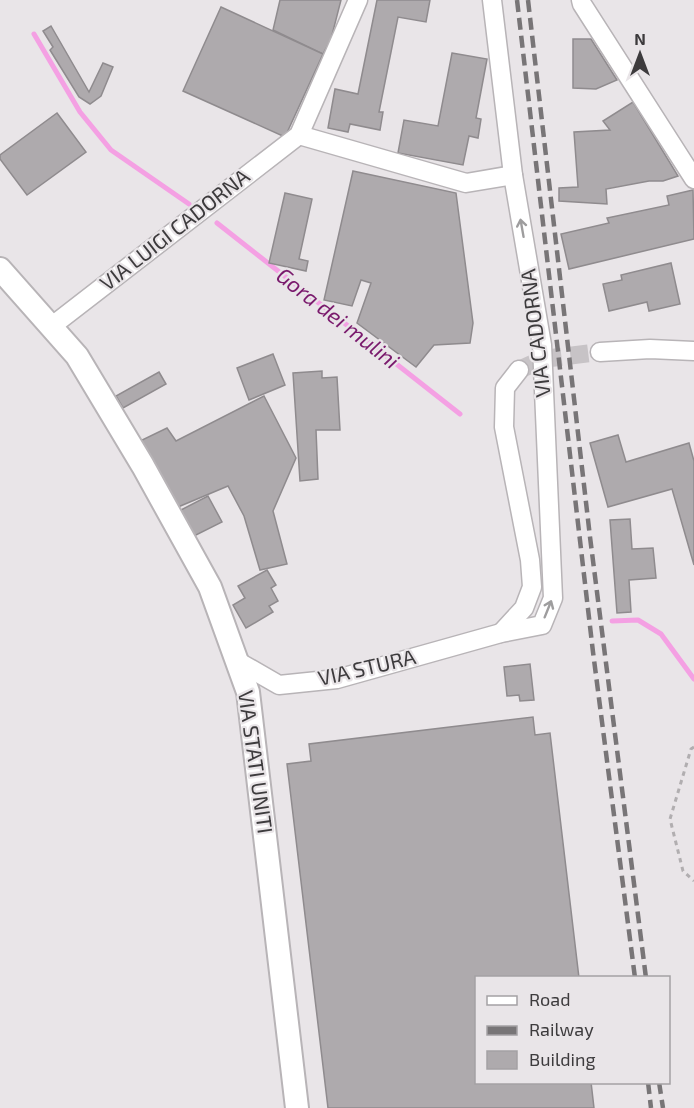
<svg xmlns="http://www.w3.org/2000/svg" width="694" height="1108" viewBox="0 0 694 1108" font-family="'Exo 2',sans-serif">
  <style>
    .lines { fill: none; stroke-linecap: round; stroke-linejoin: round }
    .stream { stroke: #f4a0e3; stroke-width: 5 }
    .building { fill: #aeaaad; stroke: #8f8b8e; stroke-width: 1.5 }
    .minor-tunnel { stroke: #c7c3c6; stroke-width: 18; stroke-dasharray: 18 9; stroke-linecap: butt }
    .minor-casing { stroke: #b8b4b7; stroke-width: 21 }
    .tertiary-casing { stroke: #b8b4b7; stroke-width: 26 }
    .path { stroke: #b1aeb0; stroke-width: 3; stroke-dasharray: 4.5 4.5; stroke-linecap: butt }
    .minor { stroke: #fff; stroke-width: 18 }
    .tertiary { stroke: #fff; stroke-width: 22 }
    .rail { stroke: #787577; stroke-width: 4.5; stroke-dasharray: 12 6; stroke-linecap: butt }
    .oneway { stroke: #9e9d9e }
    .labels { text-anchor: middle; stroke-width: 4.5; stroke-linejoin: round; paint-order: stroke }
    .street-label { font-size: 21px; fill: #3d3b3d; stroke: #e9e5e8 }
    .water-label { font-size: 22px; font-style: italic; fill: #7a1a6d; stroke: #e9e5e8 }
  </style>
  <rect width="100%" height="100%" fill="#e9e5e8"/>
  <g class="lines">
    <!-- stream -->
    <g class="stream">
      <path d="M34,34L80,112L111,150L189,204"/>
      <path d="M217,223L460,414"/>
      <path d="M612,621L638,620L661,634L694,679"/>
    </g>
  </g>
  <!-- building -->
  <g class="building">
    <path d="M280,0H341L331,39L323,54L273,30Z"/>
    <path d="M377,0H430L426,22L398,17L379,112H383L380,130L350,124L348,132L328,128L335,89L358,94Z"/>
    <path d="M221,7L323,54L285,137L183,91Z"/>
    <path d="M51,26L89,92L103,63L113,67L101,96L90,104L79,97L50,50L53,47L43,31Z"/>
    <path d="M573,39H591L617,80L596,89L573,88Z"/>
    <path d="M452,53L487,59L476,118L481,119L478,138L469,136L463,165L398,153L404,120L438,126Z"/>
    <path d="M633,102L678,176L663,181H649L606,189L607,204L559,201V188L578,187L574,132L610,130L603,121Z"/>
    <path d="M57,113L86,152L27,195L0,159V155Z"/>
    <path d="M353,171L456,193L473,323L470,343L434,345L416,367L357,323L371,283L361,280L352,306L324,300Z"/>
    <path d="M693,190L694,239L569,269L561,234L609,223L607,218L669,205L667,196Z"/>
    <path d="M285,193L312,199L299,259L308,261L306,271L269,263Z"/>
    <path d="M671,263L680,304L649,311L647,302L609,311L603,284L622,280L621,275Z"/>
    <path d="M273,354L285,385L249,400L237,368Z"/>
    <path d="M322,371V378L337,377L340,430H316L318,479L300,481L293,373Z"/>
    <path d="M159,372L166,384L123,408L116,396Z"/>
    <path d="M264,396L296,458L273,511L287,564L260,570L244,516L228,486L178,507L140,441L167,428L176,441Z"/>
    <path d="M618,435L626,462L689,443L694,461V565L672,489L608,507L590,443Z"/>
    <path d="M208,496L222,522L192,537L179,511Z"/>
    <path d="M630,519L632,549L653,548L656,578L629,580L631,612L617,613L610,520Z"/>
    <path d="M267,570L276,585L271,588L278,601L269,606L273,612L246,628L233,605L245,598L238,586Z"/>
    <path d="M530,664L534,700L520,701L519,695L507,696L504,667Z"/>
    <path d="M533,717L535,735L550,733L579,978H476V1082H591L594,1108H328L287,764L311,761L309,744Z"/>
  </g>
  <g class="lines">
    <!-- minor-tunnel -->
    <path class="minor-tunnel" d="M519,370L543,359L600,352"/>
    <!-- minor casing -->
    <g class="minor-casing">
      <g id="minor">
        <path d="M581,0L582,4L694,179"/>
        <path d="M299,135L466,183L513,175"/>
        <path d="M52,326L299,135L358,0"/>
        <path d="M600,352L650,349L694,351"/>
        <path d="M501,633L524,608L532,587L530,560L504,427L505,388L519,370"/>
        <path d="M237,661L279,685L337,679L501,633L542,625L553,598L542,345L513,175L492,0"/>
      </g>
    </g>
    <!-- tertiary casing -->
    <g class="tertiary-casing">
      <path id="tertiary" d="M0,269L77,356L143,466L210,587L248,692L297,1108"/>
    </g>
    <!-- path -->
    <path class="path" d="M694,747L691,749L670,819L683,871L694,881"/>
    <!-- minor -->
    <use href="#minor" class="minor"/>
    <!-- tertiary -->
    <use href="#tertiary" class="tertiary"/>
    <!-- rail -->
    <g class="rail">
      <path d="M517,0L593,652L635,978"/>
      <path d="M528,0L590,537L646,978"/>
      <path d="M648,1082L651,1108"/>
      <path d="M659,1082L663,1108"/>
    </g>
  </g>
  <!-- one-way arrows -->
  <defs><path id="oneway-shaft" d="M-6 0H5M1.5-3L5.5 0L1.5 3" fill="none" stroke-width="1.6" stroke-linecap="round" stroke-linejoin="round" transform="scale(1.5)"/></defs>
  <g class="oneway">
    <use href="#oneway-shaft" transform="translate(522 228) rotate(-100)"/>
    <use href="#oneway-shaft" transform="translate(548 609) rotate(-68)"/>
  </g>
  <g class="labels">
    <!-- street labels -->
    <g class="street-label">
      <text transform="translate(175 230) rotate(-38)" y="7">VIA LUIGI CADORNA</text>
      <text transform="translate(536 333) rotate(-97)" y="7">VIA CADORNA</text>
      <text transform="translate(367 668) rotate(-13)" y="7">VIA STURA</text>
      <text transform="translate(255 762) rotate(82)" y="7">VIA STATI UNITI</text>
    </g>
    <!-- water labels -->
    <g class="water-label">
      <text transform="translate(338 318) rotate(38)" y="8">Gora dei mulini</text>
    </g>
  </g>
  <!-- legend -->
  <rect x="475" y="976" width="195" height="108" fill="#e9e5e8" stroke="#a4a1a4" stroke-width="1.5"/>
  <rect x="487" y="996" width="30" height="9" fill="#ffffff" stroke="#a4a1a4" stroke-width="1.5"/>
  <text x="529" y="1006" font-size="18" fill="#3d3b3d">Road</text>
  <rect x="487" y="1026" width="30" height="9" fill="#787577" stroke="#a4a1a4" stroke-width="1.5"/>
  <text x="529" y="1036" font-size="18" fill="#3d3b3d">Railway</text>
  <rect x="487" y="1051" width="30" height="18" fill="#aeaaad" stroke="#a4a1a4" stroke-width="1.5"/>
  <text x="529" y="1066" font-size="18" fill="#3d3b3d">Building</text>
  <!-- north arrow -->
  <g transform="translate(640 54)" stroke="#e9e5e8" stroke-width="4.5" paint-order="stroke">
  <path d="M0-4.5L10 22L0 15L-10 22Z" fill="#3d3b3d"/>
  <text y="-9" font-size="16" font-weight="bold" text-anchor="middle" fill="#3d3b3d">N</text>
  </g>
</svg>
